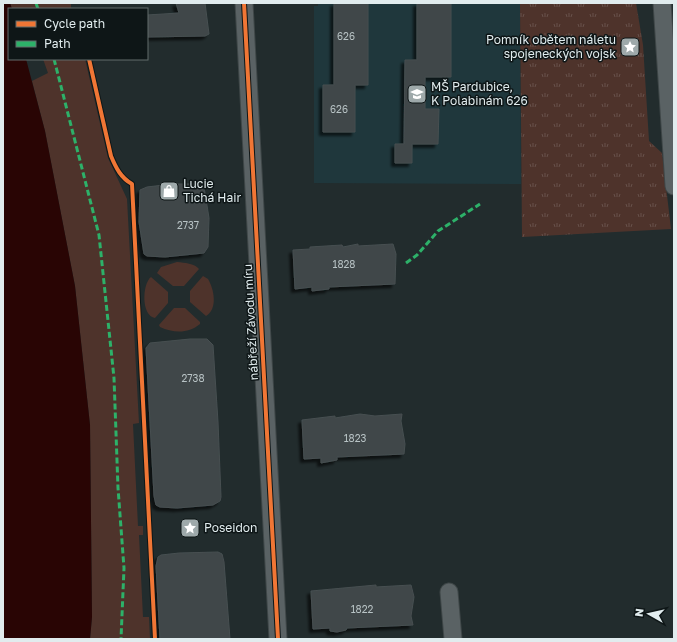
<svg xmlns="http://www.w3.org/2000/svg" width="677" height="642" viewBox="0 0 677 642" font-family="'Golos Text',sans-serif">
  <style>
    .built { fill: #1f373c }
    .grass { fill: #4e332b }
    .park { fill: url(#park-tufts) }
    .water { fill: #290504 }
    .building { fill: #3f4749; stroke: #474f51; filter: url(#shadow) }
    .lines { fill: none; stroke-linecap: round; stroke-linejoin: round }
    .street-casing { stroke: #3f4748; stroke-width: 19 }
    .street { stroke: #5a6264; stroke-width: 17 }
    .quiet { stroke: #2db169; stroke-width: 3; stroke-dasharray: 6 3; stroke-linecap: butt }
    .cycleway-casing { stroke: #0e1617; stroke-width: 6 }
    .cycleway { stroke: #f07635; stroke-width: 4 }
    .labels { text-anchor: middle; stroke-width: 3; stroke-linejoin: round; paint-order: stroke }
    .number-label { font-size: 10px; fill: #b8c3c5 }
    .poi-label { font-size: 12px; fill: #e1ecee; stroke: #0e1617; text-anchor: start }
    .street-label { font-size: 12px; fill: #e1ecee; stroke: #0e1617 }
  </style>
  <defs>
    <pattern id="park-tufts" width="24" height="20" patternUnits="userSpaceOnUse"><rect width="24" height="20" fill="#4e332b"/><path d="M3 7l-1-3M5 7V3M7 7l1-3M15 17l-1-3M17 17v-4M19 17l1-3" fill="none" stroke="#67514a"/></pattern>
    <filter id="shadow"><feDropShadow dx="-3.5" dy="3.5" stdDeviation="1" flood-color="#0009"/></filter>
  </defs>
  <rect width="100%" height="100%" fill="#222c2d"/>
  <!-- built -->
  <path class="built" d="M318,3H520L521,184L314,183V6H318Z"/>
  <!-- grass -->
  <g class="grass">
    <path d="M10,3H71V9H12Z"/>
    <path d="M43,59H85L108,158L127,199L139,423L133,424L138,526H143V535H139L143,617H149L150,639H90L92,617L90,425L75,286L45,131L32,81L48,73Z"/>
    <path d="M177,262C185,263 194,263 199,269L184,286H173L157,273L161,267Z"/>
    <path d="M203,276L208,279C214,289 218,309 206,316L190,302V291Z"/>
    <path d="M151,277L168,292V303L155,318C141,316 142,284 151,277Z"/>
    <path d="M174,308H185L200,322V324C188,334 173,333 160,327L159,325Z"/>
  </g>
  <!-- park -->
  <path class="park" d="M520,3H636L643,45L649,141L662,153L671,229L522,237Z"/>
  <!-- water -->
  <path class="water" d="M3,3H10L12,9H9V59H26L45,131L75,286L90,425L92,617L90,639H3Z"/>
  <!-- building -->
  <g class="building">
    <path d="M176,3H205L209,34L205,36L147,37V15L179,13Z"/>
    <path d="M334,3H368V85H355V132H323V85H334Z"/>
    <path d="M417,3H451V77H425V109H439L438,144H412V163H395V144H404L405,60H417Z"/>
    <path d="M172,184H196L204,187L209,218L208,247L204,253L165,257L147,256L144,254L139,222L140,190L147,187Z"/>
    <path d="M358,244V246L393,244L396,254L395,284L329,287V289L312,291V287L295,289L293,250L310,249V247L342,245L343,247Z"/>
    <path d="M190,339H207L213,345L218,422L221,497L220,501L213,505L177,508L160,507L156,505L154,496L146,348L150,343Z"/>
    <path d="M360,414L375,416L402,414L401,421L405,444L404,454L337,457V460L321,463V458L304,459L302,420L335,416V418Z"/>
    <path d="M218,552L222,554L224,562L230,639H160L156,566L158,557L161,555L179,553Z"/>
    <path d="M376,585V587L411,585L414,597L411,616L413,625L347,628L346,630L337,632L330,631V628L313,629L311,591Z"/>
  </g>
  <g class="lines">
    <!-- street casing -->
    <g class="street-casing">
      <g id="street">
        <path d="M244,3L278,639"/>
        <path d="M662,3L674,186"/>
        <path d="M449,592L453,639"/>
      </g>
    </g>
    <!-- street -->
    <use href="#street" class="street"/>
    <!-- quiet -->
    <g class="quiet">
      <path d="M36,3L38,9"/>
      <path d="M54,59L99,235L114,378L118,488L124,568L121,639"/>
      <path d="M406,263L417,255L438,231L480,204"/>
    </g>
    <!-- cycleway casing -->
    <g class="cycleway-casing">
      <g id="cycleway">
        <path d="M244,3L278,639"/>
        <path d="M89,59L111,156C116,168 121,178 132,184L155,639"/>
      </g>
    </g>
    <!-- cycleway -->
    <use href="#cycleway" class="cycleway"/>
  </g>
  <!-- icons -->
  <defs>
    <g id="sight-square" transform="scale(1)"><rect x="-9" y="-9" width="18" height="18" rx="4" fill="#9ea9aa" stroke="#0e1617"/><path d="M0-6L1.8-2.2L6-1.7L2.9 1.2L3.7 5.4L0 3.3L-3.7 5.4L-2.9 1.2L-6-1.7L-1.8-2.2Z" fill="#fff"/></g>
    <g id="school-square" transform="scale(1)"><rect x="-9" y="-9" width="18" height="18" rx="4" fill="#9ea9aa" stroke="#0e1617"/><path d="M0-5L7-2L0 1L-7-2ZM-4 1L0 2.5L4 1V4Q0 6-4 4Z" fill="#fff"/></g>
    <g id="shop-square" transform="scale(1)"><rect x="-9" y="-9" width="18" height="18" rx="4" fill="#9ea9aa" stroke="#0e1617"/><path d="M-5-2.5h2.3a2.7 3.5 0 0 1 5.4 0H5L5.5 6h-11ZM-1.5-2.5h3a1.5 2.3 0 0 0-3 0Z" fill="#fff"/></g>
  </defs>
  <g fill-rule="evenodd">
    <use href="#sight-square" x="630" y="47"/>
    <use href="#school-square" x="417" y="94"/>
    <use href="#shop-square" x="169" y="191"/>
    <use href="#sight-square" x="190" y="528"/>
  </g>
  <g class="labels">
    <!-- number labels -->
    <g class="number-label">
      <text x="346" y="40">626</text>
      <text x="339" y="113">626</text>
      <text x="188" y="229">2737</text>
      <text x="344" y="268">1828</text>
      <text x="193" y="382">2738</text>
      <text x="355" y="442">1823</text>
      <text x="362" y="613">1822</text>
    </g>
    <!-- poi labels -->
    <g class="poi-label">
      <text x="616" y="44" text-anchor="end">Pomník obětem náletu<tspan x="616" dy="14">spojeneckých vojsk</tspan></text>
      <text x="431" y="91">MŠ Pardubice,<tspan x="431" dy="14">K Polabinám 626</tspan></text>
      <text x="183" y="188">Lucie<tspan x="183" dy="14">Tichá Hair</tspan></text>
      <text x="204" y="532">Poseidon</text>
    </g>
    <!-- street labels -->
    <g class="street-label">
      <text transform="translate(251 322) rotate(-93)" y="4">nábřeží Závodu míru</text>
    </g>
  </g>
  <!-- border -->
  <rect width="677" height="642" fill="none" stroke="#e1ecee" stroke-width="8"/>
  <!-- legend -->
  <rect x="8" y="8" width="140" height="52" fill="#0e1617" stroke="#626c6d"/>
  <rect x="16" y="21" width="20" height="6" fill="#f07635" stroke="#626c6d"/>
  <text x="44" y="28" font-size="12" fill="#e1ecee">Cycle path</text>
  <rect x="16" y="41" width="20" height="6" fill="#2db169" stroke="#626c6d"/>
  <text x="44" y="48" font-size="12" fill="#e1ecee">Path</text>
  <!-- north arrow -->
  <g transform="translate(649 614) rotate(278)" stroke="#0e1617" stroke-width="3" paint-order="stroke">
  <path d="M0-3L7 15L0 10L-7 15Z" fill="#e1ecee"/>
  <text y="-6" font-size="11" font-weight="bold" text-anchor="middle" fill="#e1ecee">N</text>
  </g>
</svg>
